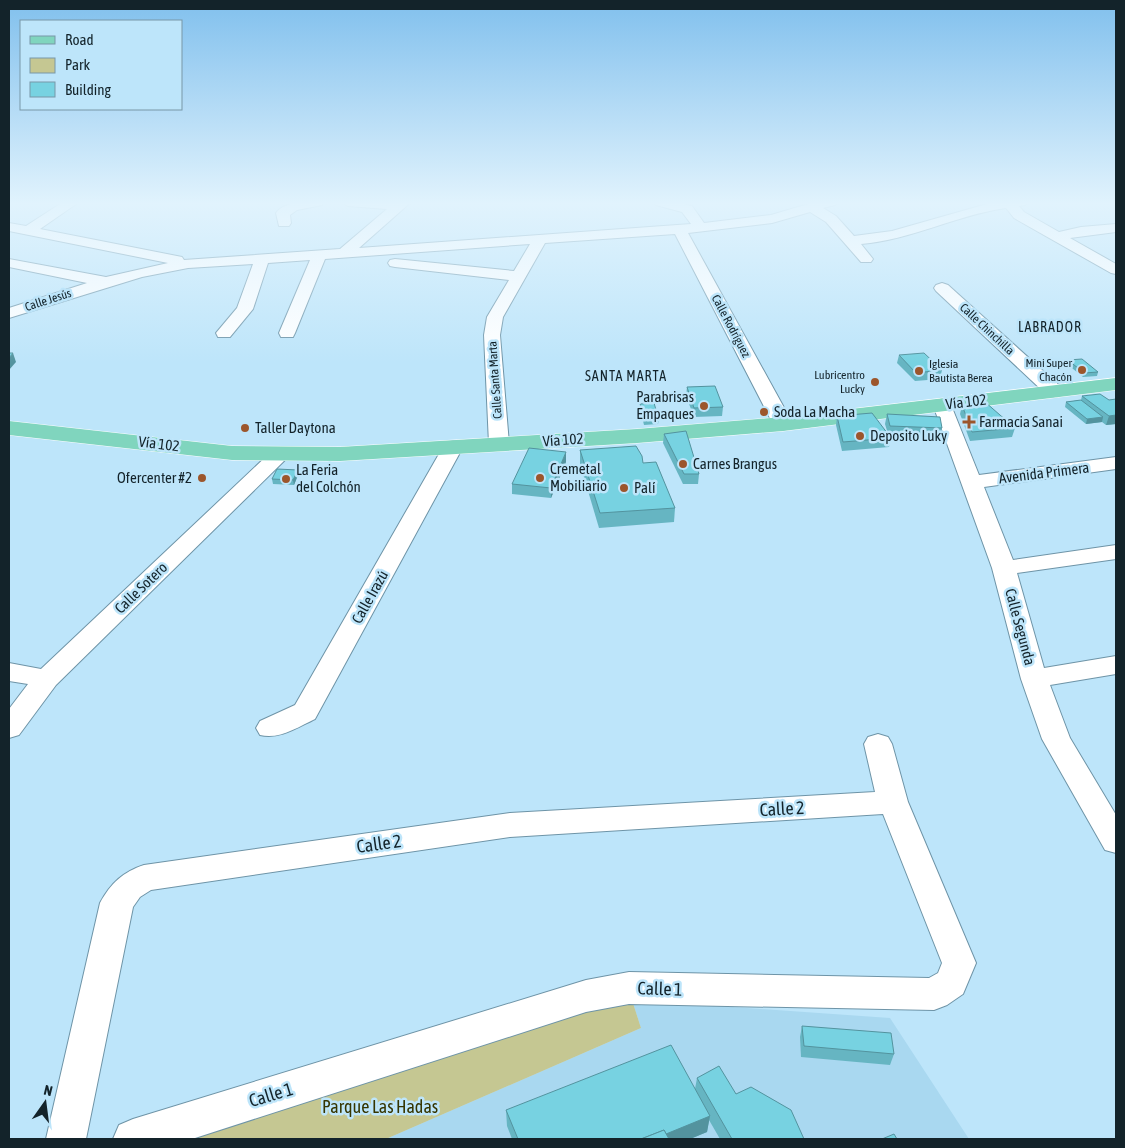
<svg xmlns="http://www.w3.org/2000/svg" width="1125" height="1148" viewBox="0 0 1125 1148" font-family="'Asap Condensed',sans-serif">
  <style>
    .built { fill: #a9d8f0 }
    .green { fill: #c5c792 }
    .lines { fill: none; stroke-linecap: round; stroke-linejoin: round }
    .minor-casing { stroke: #6e94a7; stroke-width: 2 }
    .major-casing { stroke: #fff; stroke-width: 1 }
    .minor { fill: #fff; fill-rule: evenodd }
    .major { fill: #80d5be; fill-rule: evenodd }
    .wall { fill: #66b5c2 }
    .shaded-wall { fill: #53939e }
    .building { fill: #77d2e1; stroke: #53939e }
    .poi-dot { fill: #9c562c; stroke: #bde5fa; stroke-width: 2 }
    .labels { text-anchor: middle; stroke-width: 5; stroke-linejoin: round; paint-order: stroke }
    .far-street-label { font-size: 12px; fill: #13232a; stroke: #bde5fa }
    .far-poi-label { font-size: 12px; fill: #13232a; stroke: #bde5fa; text-anchor: end }
    .far-neighbourhood-label { font-size: 14px; letter-spacing: 1px; fill: #13232a; stroke: #bde5fa }
    .poi-label { font-size: 15px; fill: #13232a; stroke: #bde5fa; text-anchor: start }
    .street-label { font-size: 15px; fill: #13232a; stroke: #bde5fa }
    .near-street-label { font-size: 18px; fill: #13232a; stroke: #bde5fa }
    .near-park-label { font-size: 18px; fill: #353500; stroke: #bde5fa }
  </style>
  <rect width="100%" height="100%" fill="#bde5fa"/>
  <!-- built -->
  <path class="built" d="M632,1000L890,1018L969,1139H386L641,1028Z"/>
  <!-- green -->
  <path class="green" d="M632,1000L641,1028L386,1139H192L285,1105L572,1013Z"/>
  <g class="lines">
    <!-- minor casing -->
    <g class="minor-casing">
      <g id="minor">
        <path d="M63,202H79L40,229L177,256L182,257L184,260L340,249L387,209L348,206L341,202H411L359,248L691,224L682,212L656,205L654,202H676L692,206L704,223L771,215L815,202H837L835,205L823,208L836,216L854,236L892,231L994,202H1027L1025,205L1019,206L1024,212L1059,232L1081,227L1116,224V232L1070,238L1116,264V274L1111,273L1014,218L1006,208C956,215 911,240 861,244L873,259L871,262H861L826,222L810,212L772,223L688,233L793,424L790,428L783,430L776,428L773,424L675,234L545,243L503,317L500,335L509,444L506,448L499,450L492,448L489,444L484,335L487,317L509,280L395,267L390,266L388,263L390,260L395,259L514,271L530,244L325,259L295,333L293,337H281L279,333L310,260L268,263L253,309L230,337H218L216,333L237,308L253,264L188,268L142,277L9,318V308L87,283L9,267V259L106,277L168,263L9,231V223L26,226Z"/>
        <path d="M298,202H324L322,205L297,210L290,215L291,223L289,226H279L276,213C281,206 290,204 298,202Z"/>
        <path d="M942,283L948,285L1061,387L1063,391L1061,395L1054,397L1047,395L936,291L934,288L936,285Z"/>
        <path d="M942,399L949,401L951,405L979,475L1116,457V469L984,487L1013,560L1116,545V559L1017,573L1044,668L1116,656V674L1050,685L1070,738L1116,815V853L1105,850L1042,739L1021,679L992,568L933,405L935,401Z"/>
        <path d="M453,441L460,443L463,447L315,719C298,727 279,740 260,735L256,728L260,721L295,705L443,447L446,443Z"/>
        <path d="M279,449L286,451L289,455L286,459L56,685L19,735L9,738V709L28,684L9,681V663L41,669L272,451Z"/>
        <path d="M878,734L888,737L892,744L908,802L976,963L963,994L947,1005L934,1010L629,1004L586,1012L192,1139H113L119,1125L133,1119L586,980L629,972L929,978L938,973L942,963L883,814L510,837L151,890L140,897L133,907L86,1139H46L100,903C111,883 123,872 144,865L510,813L875,792L864,744L868,737Z"/>
      </g>
    </g>
    <!-- major casing -->
    <g class="major-casing">
      <path id="major" d="M1116,378V390L783,431L637,443L340,461L232,460L9,435V421L232,446L340,447L637,429L783,417Z"/>
    </g>
    <!-- minor -->
    <use href="#minor" class="minor"/>
    <!-- major -->
    <use href="#major" class="major"/>
  </g>
  <!-- wall -->
  <g class="wall">
    <path d="M899,355L942,370L940,379L915,381L897,363Z"/>
    <path d="M1068,360L1098,372L1097,376L1083,377L1067,364Z"/>
    <path d="M687,387L723,407L722,416L694,417L686,396Z"/>
    <path d="M1082,396L1109,400L1116,399V398V424L1106,425L1102,422L1086,424L1065,407L1066,402L1081,400Z"/>
    <path d="M640,404L659,420L658,424L644,425L640,408Z"/>
    <path d="M962,405L1015,428L1012,437L970,441L960,414Z"/>
    <path d="M887,414L942,428L940,437L889,435L891,438L889,447L842,451L836,425L837,416L888,434L885,424Z"/>
    <path d="M664,434L699,474L698,484H683L663,443Z"/>
    <path d="M580,450L643,463L675,508L674,522L599,528L580,464Z"/>
    <path d="M566,462L551,498L512,494V484Z"/>
    <path d="M299,467L310,472L308,475H298L294,485L273,484L272,479L298,470Z"/>
    <path d="M802,1026L894,1054L890,1065L801,1057L800,1037Z"/>
    <path d="M697,1078L736,1094L804,1139H720L709,1120L707,1132L690,1139H512L507,1126L506,1110L695,1089Z"/>
  </g>
  <!-- shaded-wall -->
  <g class="shaded-wall">
    <path d="M13,353L16,362L9,370V358Z"/>
    <path d="M1116,415V424L1106,425L1109,416Z"/>
    <path d="M1103,417L1102,422L1086,424L1087,419Z"/>
    <path d="M566,452V462L551,498V488Z"/>
    <path d="M309,467L310,472L308,475L307,471Z"/>
    <path d="M298,470V475L294,485L293,480Z"/>
    <path d="M710,1116L707,1132L690,1139H652Z"/>
  </g>
  <!-- building -->
  <g class="building">
    <path d="M9,353H13L9,358Z"/>
    <path d="M924,353L942,370L916,373L899,355Z"/>
    <path d="M1082,359L1098,372L1084,373L1068,360Z"/>
    <path d="M715,386L723,407L694,408L687,387Z"/>
    <path d="M1100,394L1109,400L1116,399V415L1109,416L1082,396Z"/>
    <path d="M1081,400L1103,417L1087,419L1066,402Z"/>
    <path d="M985,402L1015,428L972,432L962,405Z"/>
    <path d="M654,403L659,420H644L640,404Z"/>
    <path d="M872,413L891,438L843,442L837,416Z"/>
    <path d="M887,414L940,417L942,428L890,426Z"/>
    <path d="M686,431L699,474H684L664,434Z"/>
    <path d="M636,446L642,456L643,463L656,462L675,508L600,513L580,450Z"/>
    <path d="M529,448L566,452L551,488L512,484Z"/>
    <path d="M299,467H309L307,471L298,470Z"/>
    <path d="M277,469L298,470L293,480L272,479Z"/>
    <path d="M802,1026L891,1033L894,1054L804,1046Z"/>
    <path d="M671,1045L710,1116L666,1134L664,1130L641,1139H518L506,1110Z"/>
    <path d="M719,1066L736,1094L751,1087L791,1110L804,1139H732L697,1078Z"/>
    <path d="M664,1130L669,1139H641Z"/>
    <path d="M894,1134L897,1139H882Z"/>
  </g>
  <!-- sky -->
  <linearGradient id="sky" x2="0" y2="1"><stop stop-color="#81c0ed"/><stop offset="0.56" stop-color="#e1f3fd"/><stop offset="1" stop-color="#e1f3fd" stop-opacity="0"/></linearGradient>
  <rect width="1125" height="363" fill="url(#sky)"/>
  <!-- markers -->
  <g class="poi-dot">
    <circle cx="1082" cy="370" r="5"/>
    <circle cx="919" cy="371" r="5"/>
    <circle cx="875" cy="382" r="5"/>
    <circle cx="704" cy="406" r="5"/>
    <circle cx="764" cy="412" r="5"/>
    <path d="M966.5 414.5h5v5h5v5h-5v5h-5v-5h-5v-5h5z"/>
    <circle cx="245" cy="428" r="5"/>
    <circle cx="860" cy="436" r="5"/>
    <circle cx="683" cy="464" r="5"/>
    <circle cx="202" cy="478" r="5"/>
    <circle cx="540" cy="478" r="5"/>
    <circle cx="286" cy="479" r="5"/>
    <circle cx="624" cy="488" r="5"/>
  </g>
  <g class="labels">
    <!-- far-street labels -->
    <g class="far-street-label">
      <text transform="translate(48 300) rotate(-18)" y="4">Calle Jesús</text>
      <text transform="translate(731 326) rotate(62)" y="4">Calle Rodríguez</text>
      <text transform="translate(987 329) rotate(43)" y="4">Calle Chinchilla</text>
      <text transform="translate(495 380) rotate(-94)" y="4">Calle Santa Marta</text>
    </g>
    <!-- far-poi labels -->
    <g class="far-poi-label">
      <text x="1072" y="367">Mini Super<tspan x="1072" dy="14">Chacón</tspan></text>
      <text x="929" y="368" text-anchor="start">Iglesia<tspan x="929" dy="14">Bautista Berea</tspan></text>
      <text x="865" y="379">Lubricentro<tspan x="865" dy="14">Lucky</tspan></text>
    </g>
    <!-- far-neighbourhood labels -->
    <g class="far-neighbourhood-label">
      <text x="1050" y="332">LABRADOR</text>
      <text x="626" y="381">SANTA MARTA</text>
    </g>
    <!-- poi labels -->
    <g class="poi-label">
      <text x="694" y="402" text-anchor="end">Parabrisas<tspan x="694" dy="17">Empaques</tspan></text>
      <text x="774" y="417">Soda La Macha</text>
      <text x="979" y="427">Farmacia Sanai</text>
      <text x="255" y="433">Taller Daytona</text>
      <text x="870" y="441">Deposito Luky</text>
      <text x="693" y="469">Carnes Brangus</text>
      <text x="550" y="474">Cremetal<tspan x="550" dy="17">Mobiliario</tspan></text>
      <text x="296" y="475">La Feria<tspan x="296" dy="17">del Colchón</tspan></text>
      <text x="192" y="483" text-anchor="end">Ofercenter #2</text>
      <text x="634" y="493">Palí</text>
    </g>
    <!-- street labels -->
    <g class="street-label">
      <text transform="translate(966 402) rotate(-7)" y="5">Vía 102</text>
      <text transform="translate(563 440) rotate(-4)" y="5">Vía 102</text>
      <text transform="translate(159 444) rotate(7)" y="5">Vía 102</text>
      <text transform="translate(1044 473) rotate(-7)" y="5">Avenida Primera</text>
      <text transform="translate(141 588) rotate(-44)" y="5">Calle Sotero</text>
      <text transform="translate(370 597) rotate(-61)" y="5">Calle Irazú</text>
      <text transform="translate(1020 627) rotate(75)" y="5">Calle Segunda</text>
    </g>
    <!-- near-street labels -->
    <g class="near-street-label">
      <text transform="translate(782 809) rotate(-3)" y="6">Calle 2</text>
      <text transform="translate(379 844) rotate(-8)" y="6">Calle 2</text>
      <text transform="translate(660 989) rotate(2)" y="6">Calle 1</text>
      <text transform="translate(271 1095) rotate(-17)" y="6">Calle 1</text>
    </g>
    <!-- near-park labels -->
    <g class="near-park-label">
      <text x="380" y="1113">Parque Las Hadas</text>
    </g>
  </g>
  <!-- border -->
  <rect width="1125" height="1148" fill="none" stroke="#13232a" stroke-width="20"/>
  <!-- legend -->
  <rect x="20" y="20" width="162" height="90" fill="#bde5fa" stroke="#7997a7"/>
  <rect x="30" y="36" width="25" height="8" fill="#80d5be" stroke="#7997a7"/>
  <text x="65" y="45" font-size="15" fill="#13232a">Road</text>
  <rect x="30" y="58" width="25" height="15" fill="#c5c792" stroke="#7997a7"/>
  <text x="65" y="70" font-size="15" fill="#13232a">Park</text>
  <rect x="30" y="82" width="25" height="15" fill="#77d2e1" stroke="#7997a7"/>
  <text x="65" y="95" font-size="15" fill="#13232a">Building</text>
  <!-- north arrow -->
  <g transform="translate(45 1103) rotate(14)" stroke="#bde5fa" stroke-width="4" paint-order="stroke">
  <path d="M0-4L9 19L0 12L-9 19Z" fill="#13232a"/>
  <text y="-8" font-size="14" font-weight="bold" text-anchor="middle" fill="#13232a">N</text>
  </g>
</svg>
